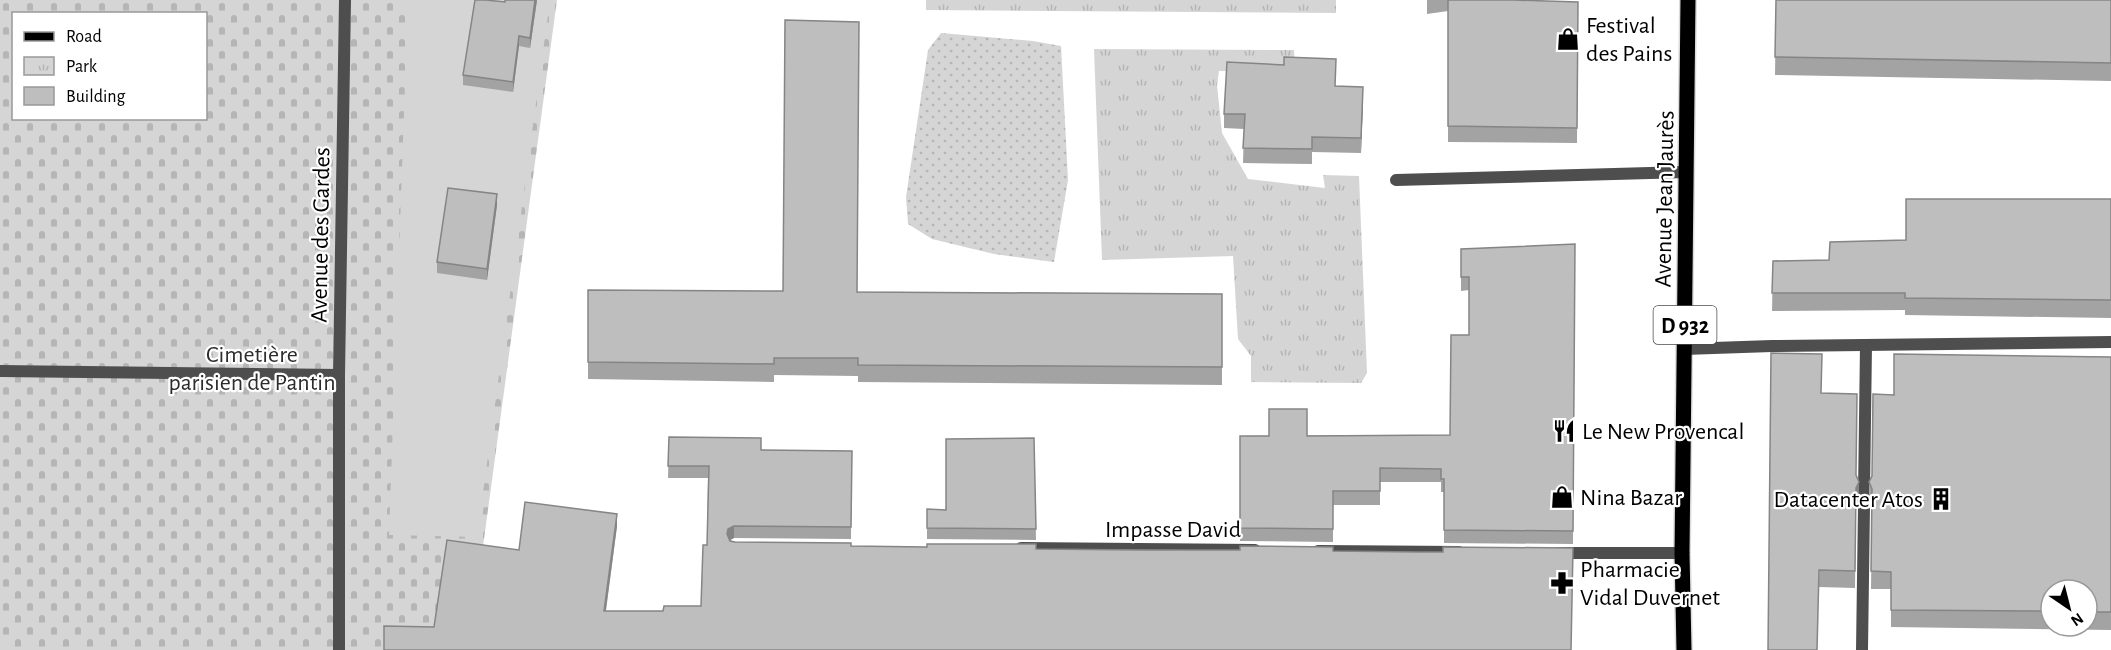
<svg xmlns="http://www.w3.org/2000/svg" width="2111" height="650" viewBox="0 0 2111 650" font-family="'Alegreya Sans',sans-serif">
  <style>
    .grass { fill: url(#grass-dots) }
    .cemetery { fill: url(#cemetery-stones); fill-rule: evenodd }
    .park { fill: url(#park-tufts) }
    .garden { fill: #d5d5d5 }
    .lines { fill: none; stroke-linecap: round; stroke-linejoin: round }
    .primary-casing { stroke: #dbdbdb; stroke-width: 18 }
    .lane { stroke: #4e4e4e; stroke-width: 12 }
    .primary { stroke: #000; stroke-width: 15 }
    .wall { fill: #a3a3a3; fill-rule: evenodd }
    .shaded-wall { fill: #858585 }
    .building { fill: #bebebe; stroke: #858585; stroke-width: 1.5 }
    .labels { text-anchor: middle; stroke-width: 4.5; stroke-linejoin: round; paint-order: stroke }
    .shield { fill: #fff; stroke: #4c4c4c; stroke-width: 1.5 }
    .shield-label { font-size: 22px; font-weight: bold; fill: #000 }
    .poi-label { font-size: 24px; fill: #000; stroke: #fff; text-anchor: start }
    .street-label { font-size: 24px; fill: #000; stroke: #fff }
    .park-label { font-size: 24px; fill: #2c2c2c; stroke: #fff }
  </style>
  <defs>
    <pattern id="grass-dots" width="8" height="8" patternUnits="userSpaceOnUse" patternTransform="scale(1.5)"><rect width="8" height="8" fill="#d5d5d5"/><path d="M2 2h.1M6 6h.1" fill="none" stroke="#b5b5b5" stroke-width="1.8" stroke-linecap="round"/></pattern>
    <pattern id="cemetery-stones" width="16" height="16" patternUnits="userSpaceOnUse" patternTransform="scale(1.5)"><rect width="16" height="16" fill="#d5d5d5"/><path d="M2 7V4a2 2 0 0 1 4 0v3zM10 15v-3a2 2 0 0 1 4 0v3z" fill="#b5b5b5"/></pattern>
    <pattern id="park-tufts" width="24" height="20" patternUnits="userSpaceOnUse" patternTransform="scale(1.5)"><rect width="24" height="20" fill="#d5d5d5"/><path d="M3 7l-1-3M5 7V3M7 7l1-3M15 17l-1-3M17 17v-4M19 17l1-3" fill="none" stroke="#b5b5b5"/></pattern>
  </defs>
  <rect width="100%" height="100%" fill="#fff"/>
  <!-- grass -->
  <path class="grass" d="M941,33L1033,41L1061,46L1068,180L1054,262L994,254L932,239L908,224L906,197L928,50Z"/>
  <!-- cemetery -->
  <path class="cemetery" d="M0,0H557L469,650H0ZM14,14H206V118H14Z"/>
  <!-- park -->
  <g class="park">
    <path d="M926,0H1336V13L926,10Z"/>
    <path d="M1094,49L1294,50L1295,72L1219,71L1217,85L1222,133L1248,179L1325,188L1323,175L1359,176L1367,373L1361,383L1251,382V356L1238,339L1233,256L1102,260Z"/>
  </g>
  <!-- garden -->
  <path class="garden" d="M408,0H550L477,537L389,535Z"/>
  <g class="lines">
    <!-- primary casing -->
    <g class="primary-casing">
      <path id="primary" d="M1684,650L1682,553L1688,0"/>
    </g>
    <!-- lane -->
    <g class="lane">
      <path d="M1396,180L1686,172"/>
      <path d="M1684,349L1772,346L2111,342"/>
      <path d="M0,371L339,375"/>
      <path d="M1864,493L1866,345"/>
      <path d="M1021,548L1255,550"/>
      <path d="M1318,551L1459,552"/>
      <path d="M1558,553H1682"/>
      <path d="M339,650V375L345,0"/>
      <path d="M1862,650L1864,506"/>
    </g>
    <!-- primary -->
    <use href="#primary" class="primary"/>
  </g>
  <!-- wall -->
  <g class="wall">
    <path d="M505,0H537L530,48L519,46L513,92L463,85V75L505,2Z"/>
    <path d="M1427,0H1514L1578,2L1577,143L1448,142V11L1427,14Z"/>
    <path d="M1776,0H2111V81L1775,75Z"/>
    <path d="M1336,86L1363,101L1361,153L1312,152V164L1243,163L1244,129L1224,128V114Z"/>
    <path d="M2111,199V318L1905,315V310L1772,311L1773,261L1829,260L1906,240Z"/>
    <path d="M497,205L487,280L437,273V262Z"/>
    <path d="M1575,244L1573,544L1444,543V492H1441V482H1380V505H1333V542L1240,541V436L1450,435L1469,335V290L1461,291V249Z"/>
    <path d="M588,290L1222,294V385L858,382V376L774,375V382L588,379Z"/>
    <path d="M2111,357V630L1891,627V589H1871L1872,506L1869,499V482L1872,476L1894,395ZM2051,590H2087V626H2051Z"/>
    <path d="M1822,393L1856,476L1859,500L1856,506L1855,588L1819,587Z"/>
    <path d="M669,437L761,450L852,451L851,539L734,538L730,540L735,542L851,546L1036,549L1333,551L1572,650L434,627L519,550L617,526L606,611H663L701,606L707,545L708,478H668Z"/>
    <path d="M1034,438L1036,540L927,539V509L946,510Z"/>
  </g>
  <!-- shaded-wall -->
  <g class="shaded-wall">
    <path d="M535,0H537L530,48V38Z"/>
    <path d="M519,36V46L513,92V82Z"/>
    <path d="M1363,87V101L1361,153V138Z"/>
    <path d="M497,194V205L487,280V269Z"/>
    <path d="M1857,394L1856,488L1859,482V500L1856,506L1855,588Z"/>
    <path d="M617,514V526L604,623V611Z"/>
    <path d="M734,526V538L728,541L727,534L728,529Z"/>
  </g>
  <!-- building -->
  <g class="building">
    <path d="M475,0H486L505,2V0H535L530,38L519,36L513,82L463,75Z"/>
    <path d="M1448,0H1514L1578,2L1577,128L1448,126Z"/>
    <path d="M1776,0H2111V63L1775,57Z"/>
    <path d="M785,20L859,22L857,292L1222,294V367L858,365V358H774V364L588,362V290L783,291Z"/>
    <path d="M1284,57L1336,59L1335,86L1363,87L1361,138L1312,137V149L1243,148L1245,114H1224L1227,62L1284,65Z"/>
    <path d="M448,188L497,194L487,269L437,262Z"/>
    <path d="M1906,199H2111V300L1905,298V293H1772L1773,261L1829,260L1830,242L1906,240Z"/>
    <path d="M1575,244L1573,531L1444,530V479H1441V469L1380,468V491H1333V529L1240,528V436H1269V409H1307V436L1450,435L1451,335H1469V277H1461V249Z"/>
    <path d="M1771,353L1822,354L1821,393L1857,394L1856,475L1859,482L1856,488L1855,571L1819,570L1817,650H1768Z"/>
    <path d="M1894,354L2111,357V612H2087V590H2051V611L1891,610V572L1871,571L1872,489L1869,482L1872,476L1873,394L1894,395Z"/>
    <path d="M669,437L761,438V450L852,451L851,527L734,526L728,529L727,534L730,541L735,542L851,543V546L927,547V544H1036V549L1140,550H1240V546L1333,547V551L1417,552H1443V547L1573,548L1571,650H384V626L434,627L447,540L519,550L525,502L617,514L604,611H663L664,606H701L703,545H707L709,466H668Z"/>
    <path d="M1034,438L1036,529L927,528V509L946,510V439Z"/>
  </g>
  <!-- icons -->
  <defs>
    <g id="shop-bare" transform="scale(1.8)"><path d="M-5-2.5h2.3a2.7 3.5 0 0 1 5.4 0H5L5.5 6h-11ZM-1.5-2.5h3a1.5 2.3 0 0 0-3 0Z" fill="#000" stroke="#fff" stroke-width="2.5" paint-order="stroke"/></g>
    <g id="restaurant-bare" transform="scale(1.8)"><path d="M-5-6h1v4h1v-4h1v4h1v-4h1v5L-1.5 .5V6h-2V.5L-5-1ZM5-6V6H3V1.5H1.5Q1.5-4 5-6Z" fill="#000" stroke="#fff" stroke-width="2.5" paint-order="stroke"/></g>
    <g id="building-bare" transform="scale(1.8)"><path d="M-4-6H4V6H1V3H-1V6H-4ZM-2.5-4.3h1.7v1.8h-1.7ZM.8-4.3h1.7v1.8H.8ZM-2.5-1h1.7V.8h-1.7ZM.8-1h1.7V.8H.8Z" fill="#000" stroke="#fff" stroke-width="2.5" paint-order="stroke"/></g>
    <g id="pharmacy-bare" transform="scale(1.8)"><path d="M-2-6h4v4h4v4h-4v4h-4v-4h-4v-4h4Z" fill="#000" stroke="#fff" stroke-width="2.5" paint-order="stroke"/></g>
  </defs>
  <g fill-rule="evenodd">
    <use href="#shop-bare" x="1568" y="39"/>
    <use href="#restaurant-bare" x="1564" y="431"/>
    <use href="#shop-bare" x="1562" y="497"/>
    <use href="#building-bare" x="1941" y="499"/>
    <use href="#pharmacy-bare" x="1562" y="583"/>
  </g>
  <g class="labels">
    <!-- shield labels -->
    <rect class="shield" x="1653.5" y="306" width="63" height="38" rx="4.5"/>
    <g class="shield-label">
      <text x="1685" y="333">D 932</text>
    </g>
    <!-- poi labels -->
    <g class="poi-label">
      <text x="1586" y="33">Festival<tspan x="1586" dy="28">des Pains</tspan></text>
      <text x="1582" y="439">Le New Provencal</text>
      <text x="1580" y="505">Nina Bazar</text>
      <text x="1923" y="507" text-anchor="end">Datacenter Atos</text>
      <text x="1580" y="577">Pharmacie<tspan x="1580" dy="28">Vidal Duvernet</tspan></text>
    </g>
    <!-- street labels -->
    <g class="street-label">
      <text transform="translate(1664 199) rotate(-89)" y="8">Avenue Jean Jaurès</text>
      <text transform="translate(320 235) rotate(-89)" y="8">Avenue des Gardes</text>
      <text x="1173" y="537">Impasse David</text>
    </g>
    <!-- park labels -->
    <g class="park-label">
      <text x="252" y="362">Cimetière<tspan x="252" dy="28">parisien de Pantin</tspan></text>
    </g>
  </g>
  <!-- legend -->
  <rect x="12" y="12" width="195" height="108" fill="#ffffff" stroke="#999999" stroke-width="1.5"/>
  <rect x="24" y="32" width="30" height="9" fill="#000000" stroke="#999999" stroke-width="1.5"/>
  <text x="66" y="42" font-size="18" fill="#000000">Road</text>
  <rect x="24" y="57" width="30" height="18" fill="url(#park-tufts)" stroke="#999999" stroke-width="1.5"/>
  <text x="66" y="72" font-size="18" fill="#000000">Park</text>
  <rect x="24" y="87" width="30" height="18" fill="#bebebe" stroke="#999999" stroke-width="1.5"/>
  <text x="66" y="102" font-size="18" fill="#000000">Building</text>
  <!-- north arrow -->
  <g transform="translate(2069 608) rotate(145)"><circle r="28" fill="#ffffff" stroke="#999999" stroke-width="1.5"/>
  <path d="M0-4.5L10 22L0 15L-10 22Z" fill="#000000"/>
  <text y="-9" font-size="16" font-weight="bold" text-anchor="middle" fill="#000000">N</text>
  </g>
</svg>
